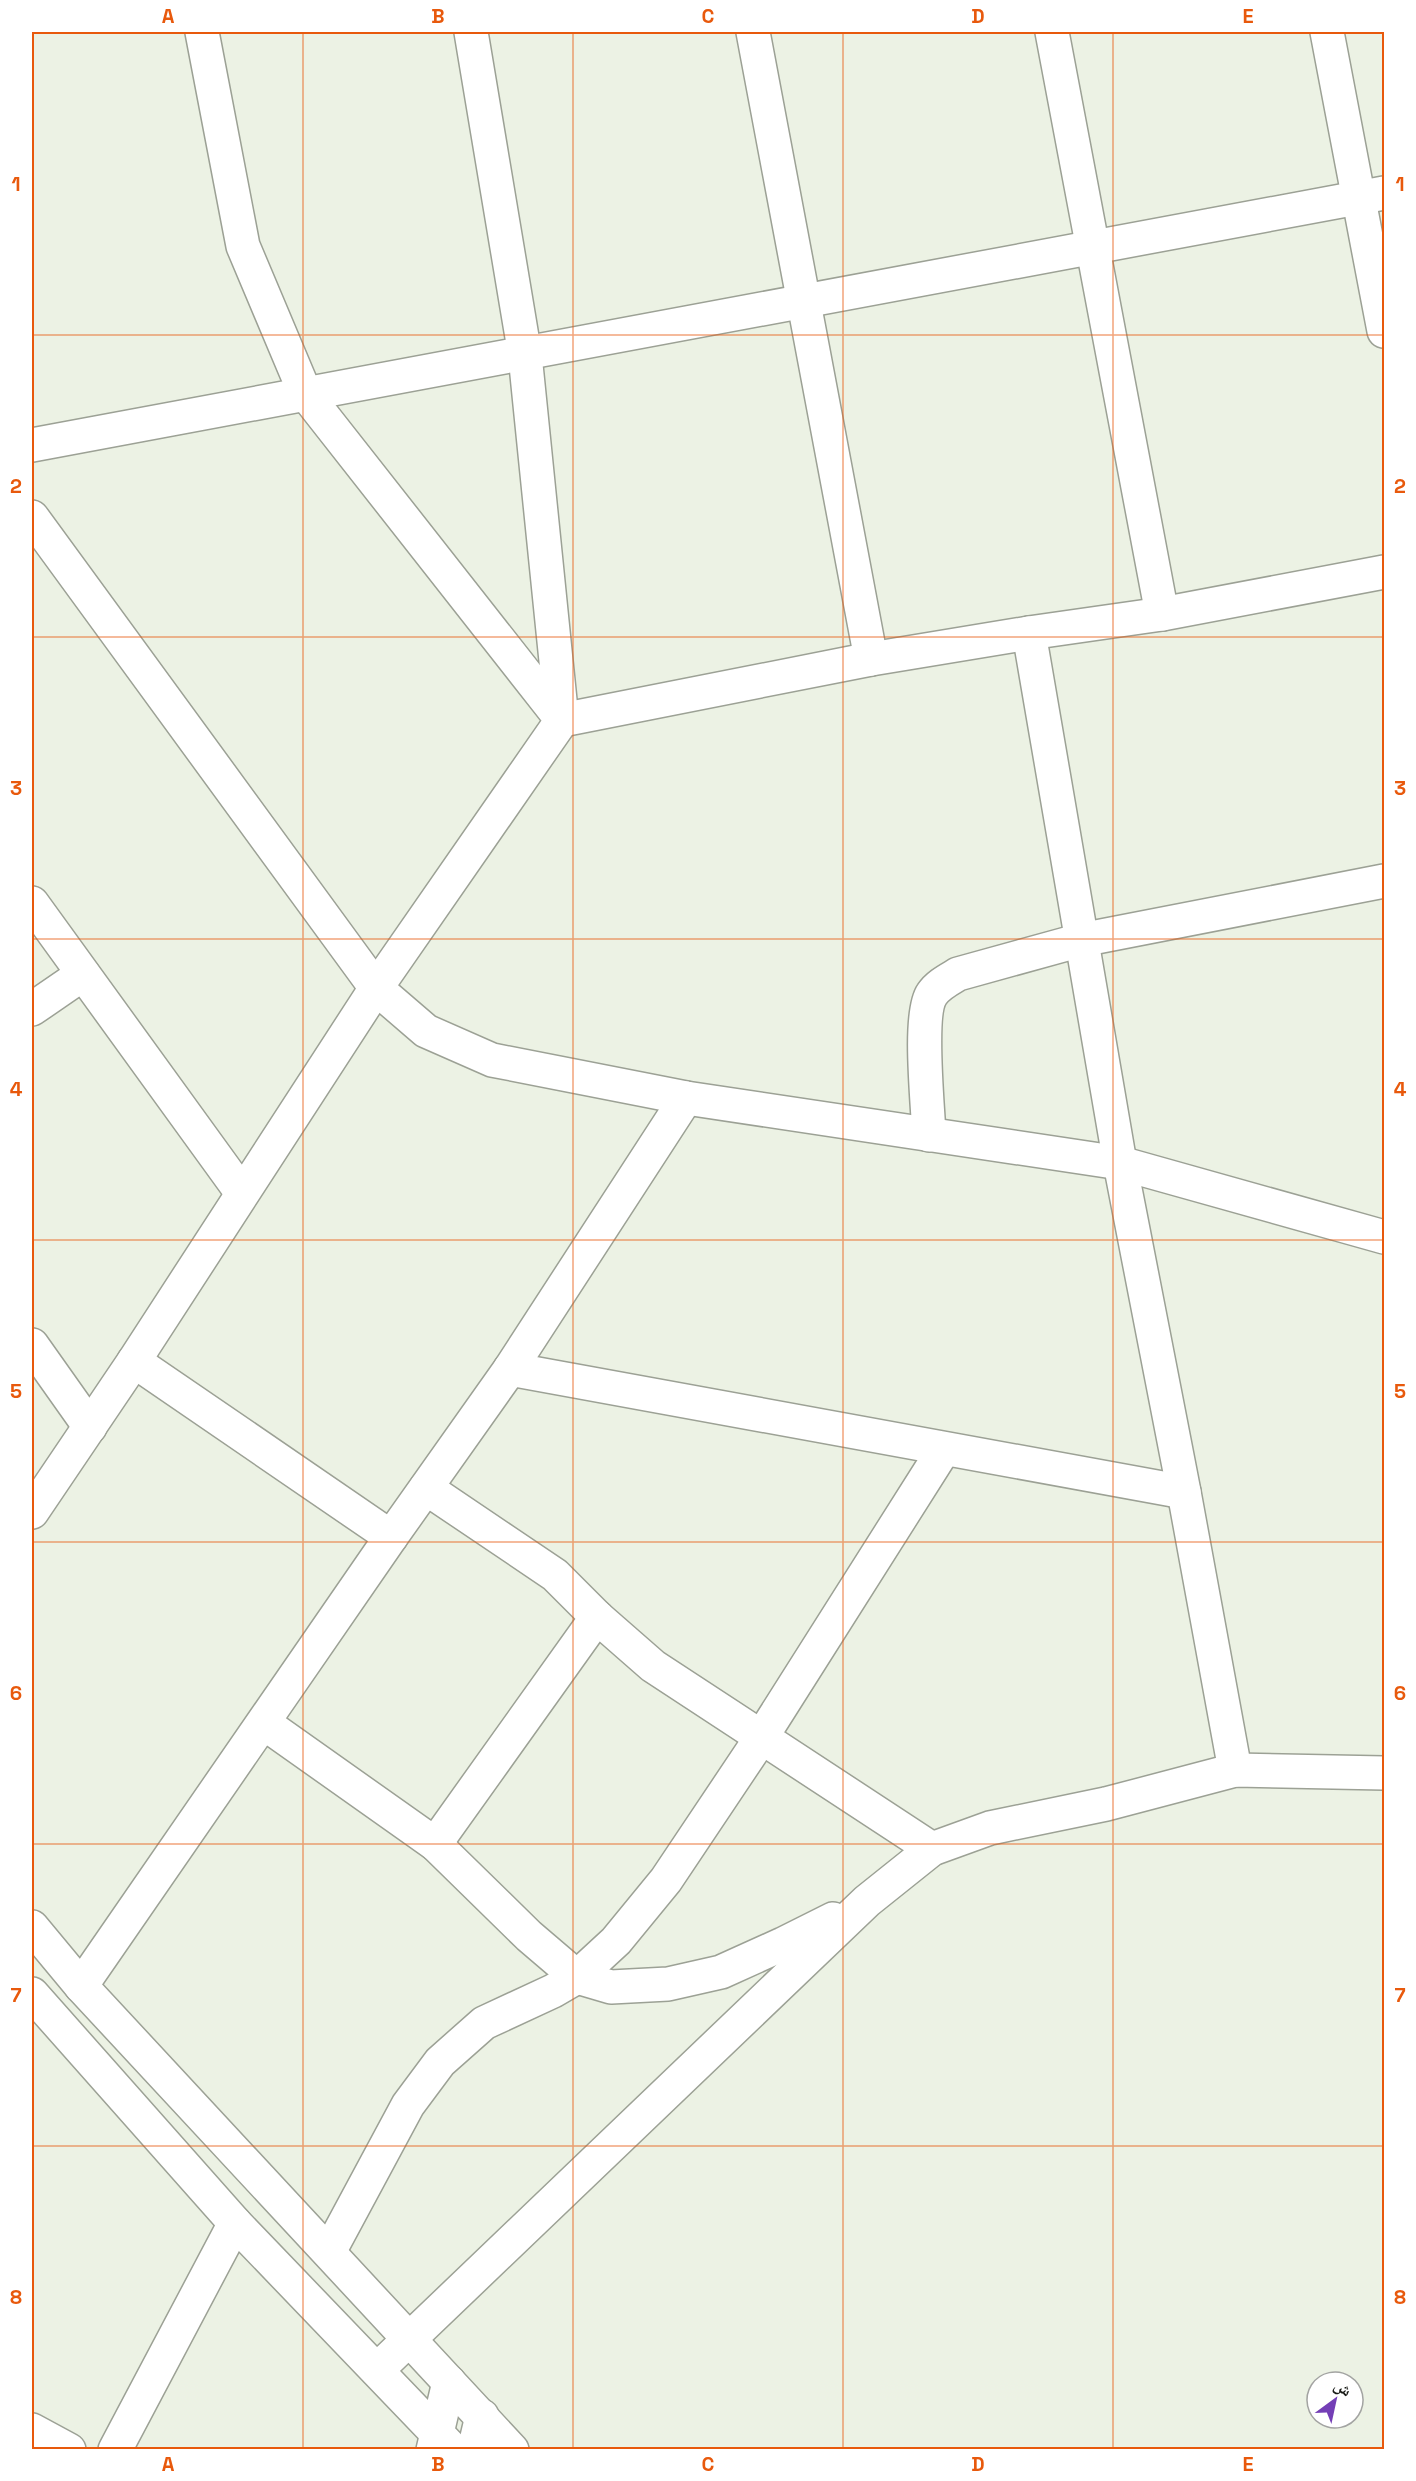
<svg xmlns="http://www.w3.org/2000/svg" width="1416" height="2481" viewBox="0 0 1416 2481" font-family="'Space Grotesk','Noto Naskh Arabic',sans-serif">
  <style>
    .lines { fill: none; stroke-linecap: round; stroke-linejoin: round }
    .minor-casing { stroke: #9ca195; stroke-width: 36 }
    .major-casing { stroke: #9ca195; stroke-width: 36 }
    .minor { stroke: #fff; stroke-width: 33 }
    .major { stroke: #fff; stroke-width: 33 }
    .grid { fill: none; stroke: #e8590c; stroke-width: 1.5; stroke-opacity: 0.55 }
    .neatline { fill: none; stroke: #e8590c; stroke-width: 2 }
    .grid-label { font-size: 20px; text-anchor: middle; font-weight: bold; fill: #e8590c }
  </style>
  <rect width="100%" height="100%" fill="#ecf2e4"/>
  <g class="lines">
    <!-- minor casing -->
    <g class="minor-casing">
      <g id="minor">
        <path d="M471,32L525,355L562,720L871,659L1029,633L1162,614L1384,572"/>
        <path d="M753,32L871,659"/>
        <path d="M1052,32L1162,614"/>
        <path d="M1327,32L1384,331"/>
        <path d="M32,445L1384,193"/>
        <path d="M32,517L376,988L426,1031L492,1060L686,1098L1120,1163L1384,1237"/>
        <path d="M1029,633L1120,1163L1184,1492L1235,1770"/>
        <path d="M32,903L242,1193"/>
        <path d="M32,1009L83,974"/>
        <path d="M929,1135C928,1107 918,1014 932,994C938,985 948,980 958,974L1081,940L1384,881"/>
        <path d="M32,1345L90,1427"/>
        <path d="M134,1361L391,1537"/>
        <path d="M510,1369L1184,1492"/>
        <path d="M426,1488L555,1575L597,1617L653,1666L932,1849"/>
        <path d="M32,1512L134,1361L376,988L562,720L305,393L243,246L202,32"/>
        <path d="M264,1723L435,1844L529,1936L577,1977L611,1987L668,1984L721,1972L783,1944L833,1919"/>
        <path d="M435,1844L597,1617"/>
        <path d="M81,1986L391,1537L510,1369L686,1098"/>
        <path d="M329,2252L408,2105L440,2062L484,2023L553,1991L577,1977L616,1941L666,1880L761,1738L944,1449"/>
        <path d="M377,2370L867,1901L932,1849L990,1828L1106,1804L1235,1770L1384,1773"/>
        <path d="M32,2430L69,2450"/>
        <path d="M115,2450L235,2223"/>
        <path d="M433,2450L449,2382"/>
        <path d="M474,2450L482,2416"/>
      </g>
    </g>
    <!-- major casing -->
    <g class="major-casing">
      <g id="major">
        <path d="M32,1927L81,1986L512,2450"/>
        <path d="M32,1994L235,2223L453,2450"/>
      </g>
    </g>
    <!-- minor -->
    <use href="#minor" class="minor"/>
    <!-- major -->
    <use href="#major" class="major"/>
  </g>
  <!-- grid -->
  <path class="grid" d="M303,32V2450M573,32V2450M843,32V2450M1113,32V2450M32,335H1384M32,637H1384M32,939H1384M32,1240H1384M32,1542H1384M32,1844H1384M32,2146H1384"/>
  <!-- border -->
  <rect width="1416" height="2481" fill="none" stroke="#ffffff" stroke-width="66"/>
  <!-- north arrow -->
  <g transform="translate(1335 2400) rotate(33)"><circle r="28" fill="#ffffff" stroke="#a3a4a2" stroke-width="1.5"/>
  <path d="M0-4.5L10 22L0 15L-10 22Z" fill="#743fb6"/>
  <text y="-9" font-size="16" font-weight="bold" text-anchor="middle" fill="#191b16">ش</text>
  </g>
  <rect x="33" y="33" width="1350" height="2415" class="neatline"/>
  <g class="grid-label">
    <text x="168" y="23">A</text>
    <text x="438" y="23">B</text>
    <text x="708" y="23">C</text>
    <text x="978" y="23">D</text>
    <text x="1248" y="23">E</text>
    <text x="16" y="191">1</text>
    <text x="1400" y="191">1</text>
    <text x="16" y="493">2</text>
    <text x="1400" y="493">2</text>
    <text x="16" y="795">3</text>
    <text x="1400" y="795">3</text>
    <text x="16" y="1096">4</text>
    <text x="1400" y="1096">4</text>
    <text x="16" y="1398">5</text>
    <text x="1400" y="1398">5</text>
    <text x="16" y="1700">6</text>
    <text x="1400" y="1700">6</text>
    <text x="16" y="2002">7</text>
    <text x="1400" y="2002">7</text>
    <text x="16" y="2304">8</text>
    <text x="1400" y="2304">8</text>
    <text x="168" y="2471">A</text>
    <text x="438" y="2471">B</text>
    <text x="708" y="2471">C</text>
    <text x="978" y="2471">D</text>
    <text x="1248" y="2471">E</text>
  </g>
</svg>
